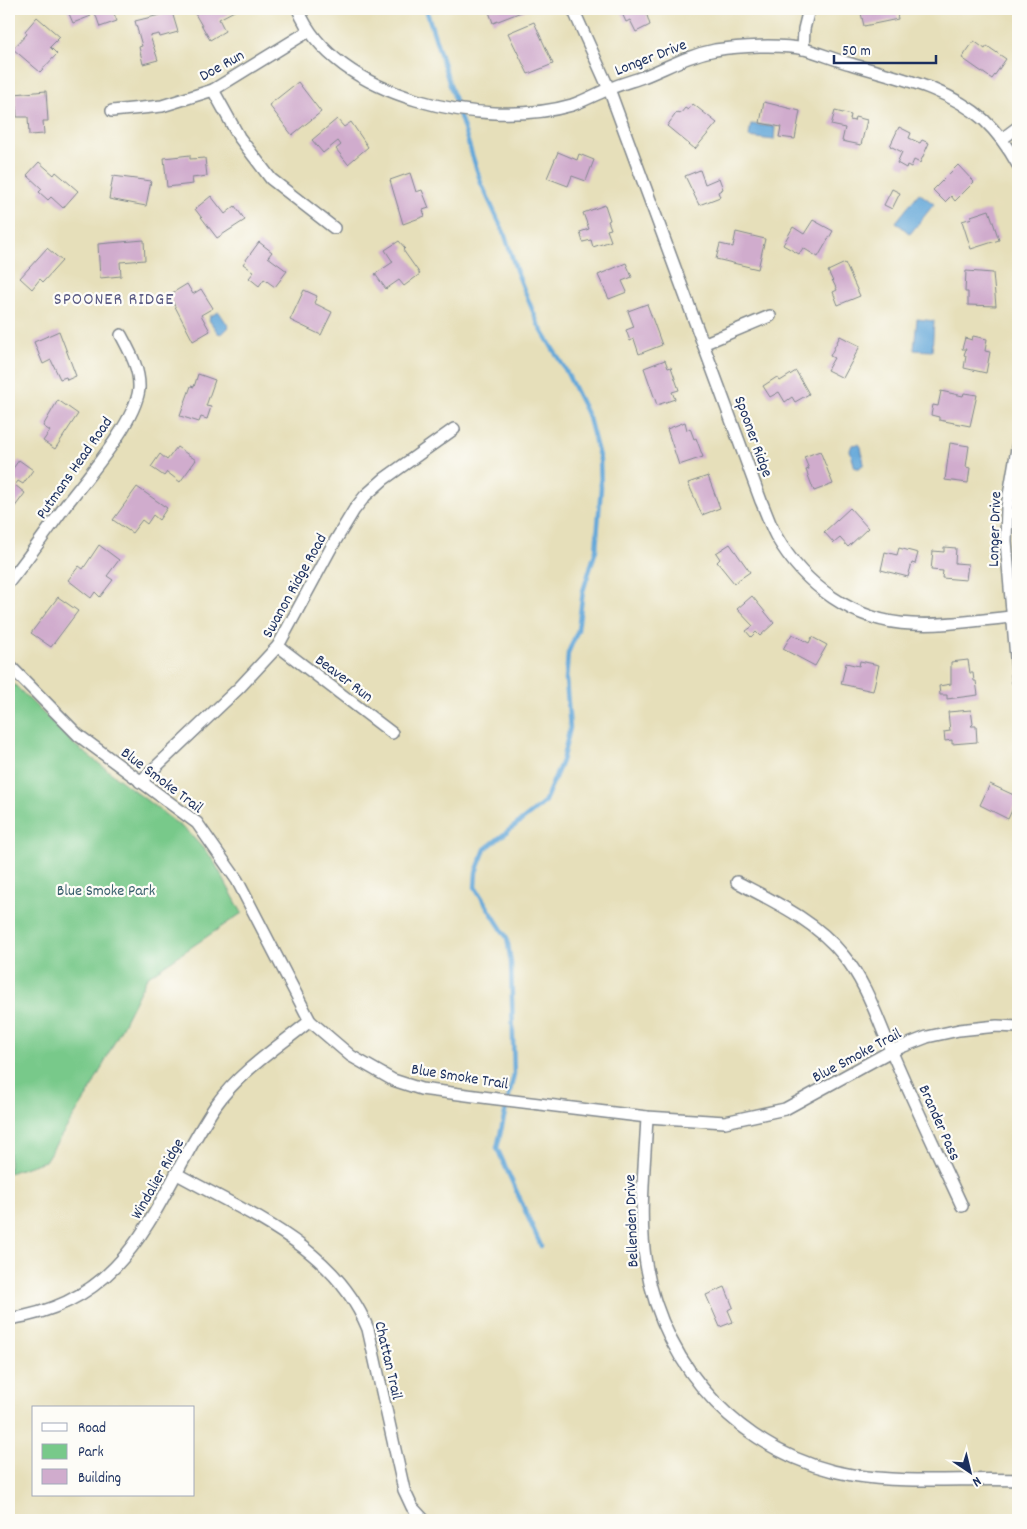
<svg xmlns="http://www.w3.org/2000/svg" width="1027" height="1529" viewBox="0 0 1027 1529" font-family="Dekko,sans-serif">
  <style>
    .green { fill: #78c98a; stroke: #4a7c74 }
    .water { fill: #65a8d9; stroke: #406c9c }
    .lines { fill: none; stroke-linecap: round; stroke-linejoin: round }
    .stream { stroke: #65a8d9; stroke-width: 4.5 }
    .building { fill: #d0accd }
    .minor-casing { stroke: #80878c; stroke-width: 14 }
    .minor { stroke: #fff; stroke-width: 11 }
    .labels { text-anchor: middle; stroke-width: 4.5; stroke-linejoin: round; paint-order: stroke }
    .street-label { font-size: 16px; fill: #1b2f5e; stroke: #fdfcf7 }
    .park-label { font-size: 16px; fill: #375d6b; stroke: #fdfcf7 }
    .neighbourhood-label { font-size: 18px; letter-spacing: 1px; fill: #5a5b85; stroke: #fdfcf7 }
  </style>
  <rect width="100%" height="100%" fill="#fdfcf7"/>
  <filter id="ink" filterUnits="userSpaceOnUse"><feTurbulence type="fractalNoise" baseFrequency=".02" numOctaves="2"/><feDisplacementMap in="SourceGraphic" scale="10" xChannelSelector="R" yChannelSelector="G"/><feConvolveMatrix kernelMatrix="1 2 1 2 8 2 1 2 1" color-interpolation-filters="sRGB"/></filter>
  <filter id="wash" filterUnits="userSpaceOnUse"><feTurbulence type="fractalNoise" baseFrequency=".0096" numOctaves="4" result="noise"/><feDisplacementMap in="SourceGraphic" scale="20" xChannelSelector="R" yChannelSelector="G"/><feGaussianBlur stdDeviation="1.12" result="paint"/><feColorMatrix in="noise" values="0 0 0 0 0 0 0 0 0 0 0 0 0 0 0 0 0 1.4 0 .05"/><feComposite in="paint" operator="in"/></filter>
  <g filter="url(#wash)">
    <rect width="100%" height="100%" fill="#e6dfba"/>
    <!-- green -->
    <path class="green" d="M9,679L76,746L188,832L212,858L242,913L147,977L89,1093L45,1161L9,1173Z"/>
    <!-- water -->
    <g class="water">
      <path d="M751,124L775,127L774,140L749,137Z"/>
      <path d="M919,193L934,204L910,234L896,222Z"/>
      <path d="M219,312L229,327L222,334L218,333L209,320L210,316Z"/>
      <path d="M917,319L934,321L932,351L914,350Z"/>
      <path d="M859,444L861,447L864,464L859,468H855L850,450L852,445Z"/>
    </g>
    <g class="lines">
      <!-- stream -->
      <path class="stream" d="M426,9L481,183L505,235L516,270L539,326L565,369L589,418L600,460L601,488L596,550L583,591L578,630L568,653L566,680L570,728L562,761L544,803L485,849L476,872L475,887L507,938L511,963L514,1074L497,1148L541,1246"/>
    </g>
    <g id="blocks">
      <!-- building -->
      <g class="building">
        <path d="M67,9H112L117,21L100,27L94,10L89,12L91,16L73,23Z"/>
        <path d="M200,9H238L219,19L225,31L210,40L194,12Z"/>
        <path d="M361,9H383L373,15L370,11L365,14Z"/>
        <path d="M488,9H529L493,23Z"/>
        <path d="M620,9H645L650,25L636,32L630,20L626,22Z"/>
        <path d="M860,9H896L898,19L864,26Z"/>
        <path d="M172,12L178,32L160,37L159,34L150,36L158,60L143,64L139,47L142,46L135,21Z"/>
        <path d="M37,17L60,37L50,47L57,54L40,72L13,49L27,34L25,31Z"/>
        <path d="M534,22L553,64L528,74L508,33Z"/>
        <path d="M974,41L985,49L987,46L1006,59L992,79L962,58Z"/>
        <path d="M298,82L321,112L292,135L269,105Z"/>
        <path d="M46,91L48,121H43L44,134L29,135L28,117H17L15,94Z"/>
        <path d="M764,102L800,111L795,139L779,137L781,127L760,123Z"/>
        <path d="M693,104L717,123L695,149L667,126L677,112L680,114L685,108L688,110Z"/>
        <path d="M835,111L851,115L850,120L854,121L855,117L867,120L861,145L842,141L845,128L831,125Z"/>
        <path d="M337,119L344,127L351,122L368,147L348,164L336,149L341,145L338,141L323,153L312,140Z"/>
        <path d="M899,127L911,133L909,138L920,143L922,140L929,143L920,163L914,160L911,167L907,165L906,168L897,163L902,152L890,146Z"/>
        <path d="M558,152L577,160L579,154L594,160L586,181L572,176L568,186L547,178Z"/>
        <path d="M190,155V159L205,158L207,176L192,178L193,184L167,187L164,158Z"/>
        <path d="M39,162L54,175L56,172L78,191L63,208L51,197L48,200L39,192L42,189L27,175Z"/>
        <path d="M958,165L974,182L955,201L951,196L945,202L933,190Z"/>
        <path d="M700,170L705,184L719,178L723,189L718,192L720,197L699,205L685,176Z"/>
        <path d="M410,173L416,192L422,190L429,208L423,210L425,216L403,224L390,180Z"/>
        <path d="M113,176L151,181L146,206L109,199Z"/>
        <path d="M892,189L900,193L892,209L884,205Z"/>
        <path d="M211,196L225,214L235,206L245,220L217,238L195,209Z"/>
        <path d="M605,205L610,220L608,221L611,229L607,230L611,241L593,247L591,240L583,242L580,232L589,229L583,213Z"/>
        <path d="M989,210L999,240L971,249L962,221L972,218L971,216Z"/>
        <path d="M813,220L833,231L818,257L803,248L799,254L783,245L793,227L804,234Z"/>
        <path d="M736,232L765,239L758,269L716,259L720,244L733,247Z"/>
        <path d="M144,240L145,260L120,262L121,276L100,278L98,244Z"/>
        <path d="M399,241L405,248L403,250L420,274L404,286L399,280L386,289L375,274L393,262L385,250Z"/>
        <path d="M259,242L272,252L268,257L287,271L275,287L264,279L259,286L249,278L254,272L243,264Z"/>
        <path d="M47,248L62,261L43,282L40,279L32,289L20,278Z"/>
        <path d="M626,263L632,277L622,281L627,292L609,299L598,275Z"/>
        <path d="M845,263L860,296L838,305L833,292L837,290L828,271Z"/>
        <path d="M966,271L993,273L996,306L968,305V292H965Z"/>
        <path d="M187,284L193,294L201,289L213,308L201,315L210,331L193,341L169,295Z"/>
        <path d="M304,290L317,296L314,303L332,312L321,335L290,320Z"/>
        <path d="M647,304L662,345L639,354L634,339L630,341L626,330L634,327L628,311Z"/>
        <path d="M59,331L76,376L67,380L66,377L60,379L51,360L43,364L34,342Z"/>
        <path d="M840,336L860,346L843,378L827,370L834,358L830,356Z"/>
        <path d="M973,336L987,339L985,351L990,352L986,373L964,368L966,356L964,355L966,349H962L965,338L972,340Z"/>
        <path d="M665,360L668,368L671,367L679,390L672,392L675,399L657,405L644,368Z"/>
        <path d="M796,371L809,394L795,402L792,397L785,402L779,392L770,397L763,386L777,377L780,381Z"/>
        <path d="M198,374L215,380L206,406L211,407L207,419L201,417L199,422L180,416L191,386L194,387Z"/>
        <path d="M941,391L963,396L964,393L977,395L970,426L939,420V417L931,415L933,405L938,406Z"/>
        <path d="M58,400L78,414L55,449L43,441L50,431L43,426Z"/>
        <path d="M685,422L687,430L690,428L694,439L696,438L703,457L679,465L667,429Z"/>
        <path d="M950,443L969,446L966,467L970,468L968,483L945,480Z"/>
        <path d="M177,447L196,460L180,482L167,472L164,476L151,467L160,454L167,460Z"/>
        <path d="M820,451L833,484L814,491L806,470L809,469L804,457Z"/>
        <path d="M19,460L33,470L23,484L18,481L15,485L25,493L11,512L9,511V474Z"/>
        <path d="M708,476L720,508L702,515L688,483Z"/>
        <path d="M137,487L167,508L159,520L153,515L147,524L142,520L132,533L113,520Z"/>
        <path d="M850,508L868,528L848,547L840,538L834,543L824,532Z"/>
        <path d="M730,544L750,572L734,583L717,562L720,559L716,553Z"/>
        <path d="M99,545L119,560L107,576L113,580L100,597L95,592L91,598L68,580L79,566L83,569Z"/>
        <path d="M944,547L956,548L955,563L968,564L966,580L942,578L943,571L931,570L933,551L944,552Z"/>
        <path d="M899,548L918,553L915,564L912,563L908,577L881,570L885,552L897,555Z"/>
        <path d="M752,596L774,623L760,636L756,632L751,637L746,631L753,626L737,609Z"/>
        <path d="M58,597L78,611L51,647L31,633Z"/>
        <path d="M792,634L809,643L812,637L827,645L815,666L783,649Z"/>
        <path d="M968,660L970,673H973L974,681H976L978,695L947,699V695H940L939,686L951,684V662Z"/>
        <path d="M860,661L879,665L873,691L841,684L846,663L859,666Z"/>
        <path d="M971,710L973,724L971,726H976L977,742L952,744V740L945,741L944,732L950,731L948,712Z"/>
        <path d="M990,784L1018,797L1008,819L980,805Z"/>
        <path d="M725,1287L733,1307L728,1310L733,1322L720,1327L706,1295Z"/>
      </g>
    </g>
  </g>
  <g filter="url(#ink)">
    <use href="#blocks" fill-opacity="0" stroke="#80878c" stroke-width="1"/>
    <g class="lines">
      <!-- minor casing -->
      <g class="minor-casing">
        <g id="minor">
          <path d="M298,9C334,99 487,130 572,105C584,101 596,94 609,89C620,84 632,81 643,77C668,67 689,55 715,50C740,46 780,44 804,49C820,53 835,60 851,64C897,78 947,87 984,120C998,133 1009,149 1018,165"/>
          <path d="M573,9L609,89L761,501C766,512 770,525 776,536C804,585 854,622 912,624C945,626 978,620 1011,617L1018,619"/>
          <path d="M803,49L804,29L809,9"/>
          <path d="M213,90L239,137L271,179L334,228"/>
          <path d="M112,111L162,106L213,90L309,31"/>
          <path d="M1002,139L1018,127"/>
          <path d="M703,344L770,316"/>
          <path d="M1018,443L1007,507L1006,541L1018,681"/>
          <path d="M9,582C29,557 47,531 66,505C87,477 135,423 139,389C140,369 130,352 121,335"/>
          <path d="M278,646L392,733"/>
          <path d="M9,665L78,735L197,823L237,880L310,1021L351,1056L393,1080L421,1089L490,1098L647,1117L725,1122L785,1109L891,1051L927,1037L959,1030L997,1026L1018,1027"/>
          <path d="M140,782L240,687L278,646L331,548L354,510L365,496L384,479L454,429"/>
          <path d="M737,882C775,902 816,921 843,955C866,982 877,1018 891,1050C913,1102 938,1154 962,1206"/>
          <path d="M647,1117C645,1165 638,1216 646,1264C664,1370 745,1457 852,1475C906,1484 963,1478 1018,1480"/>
          <path d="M177,1174C249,1214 335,1247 368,1329L404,1490L412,1507L424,1520"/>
          <path d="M9,1319C138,1300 154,1197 216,1105C240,1071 278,1047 310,1021"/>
        </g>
      </g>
      <!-- minor -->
      <use href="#minor" class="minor"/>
    </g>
  </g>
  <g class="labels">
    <!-- street labels -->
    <g class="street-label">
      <text transform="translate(650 56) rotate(-21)" y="6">Longer Drive</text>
      <text transform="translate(221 64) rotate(-29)" y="6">Doe Run</text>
      <text transform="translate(755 436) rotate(70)" y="6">Spooner Ridge</text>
      <text transform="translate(73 467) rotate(-55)" y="6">Putmans Head Road</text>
      <text transform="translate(993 529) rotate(-88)" y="6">Longer Drive</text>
      <text transform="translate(293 585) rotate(-61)" y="6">Swanon Ridge Road</text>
      <text transform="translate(345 677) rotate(37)" y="6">Beaver Run</text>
      <text transform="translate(163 779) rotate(37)" y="6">Blue Smoke Trail</text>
      <text transform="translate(856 1054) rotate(-28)" y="6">Blue Smoke Trail</text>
      <text transform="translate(460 1075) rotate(9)" y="6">Blue Smoke Trail</text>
      <text transform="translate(941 1122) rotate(66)" y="6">Brander Pass</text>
      <text transform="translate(156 1178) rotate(-60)" y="6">Windalier Ridge</text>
      <text transform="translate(630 1221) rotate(-92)" y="6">Bellenden Drive</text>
      <text transform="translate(390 1360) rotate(77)" y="6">Chattan Trail</text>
    </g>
    <!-- park labels -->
    <g class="park-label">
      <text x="106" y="895">Blue Smoke Park</text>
    </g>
    <!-- neighbourhood labels -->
    <g class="neighbourhood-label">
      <text x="114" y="304">SPOONER RIDGE</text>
    </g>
  </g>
  <!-- margin -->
  <rect width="1027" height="1529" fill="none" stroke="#fdfcf7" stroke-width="30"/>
  <!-- legend -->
  <rect x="32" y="1406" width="162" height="90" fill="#fdfcf7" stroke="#a3aaba"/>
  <rect x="42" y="1423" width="25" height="8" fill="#ffffff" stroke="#a3aaba"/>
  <text x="78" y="1432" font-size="15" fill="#1b2f5e">Road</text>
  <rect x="42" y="1444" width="25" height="15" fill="#78c98a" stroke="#a3aaba"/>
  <text x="78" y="1456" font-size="15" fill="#1b2f5e">Park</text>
  <rect x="42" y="1469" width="25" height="15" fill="#d0accd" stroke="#a3aaba"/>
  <text x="78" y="1482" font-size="15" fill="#1b2f5e">Building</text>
  <!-- north arrow -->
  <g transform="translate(970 1472) rotate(145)" stroke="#fdfcf7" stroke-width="4" paint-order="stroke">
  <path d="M0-4L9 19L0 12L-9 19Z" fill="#1b2f5e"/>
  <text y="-8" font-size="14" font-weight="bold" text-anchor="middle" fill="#1b2f5e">N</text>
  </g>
  <!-- scale -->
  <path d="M834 55v8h102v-8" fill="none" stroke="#1b2f5e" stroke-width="2.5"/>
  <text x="842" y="55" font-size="15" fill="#1b2f5e" stroke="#fdfcf7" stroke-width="4" paint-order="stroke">50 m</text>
</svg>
